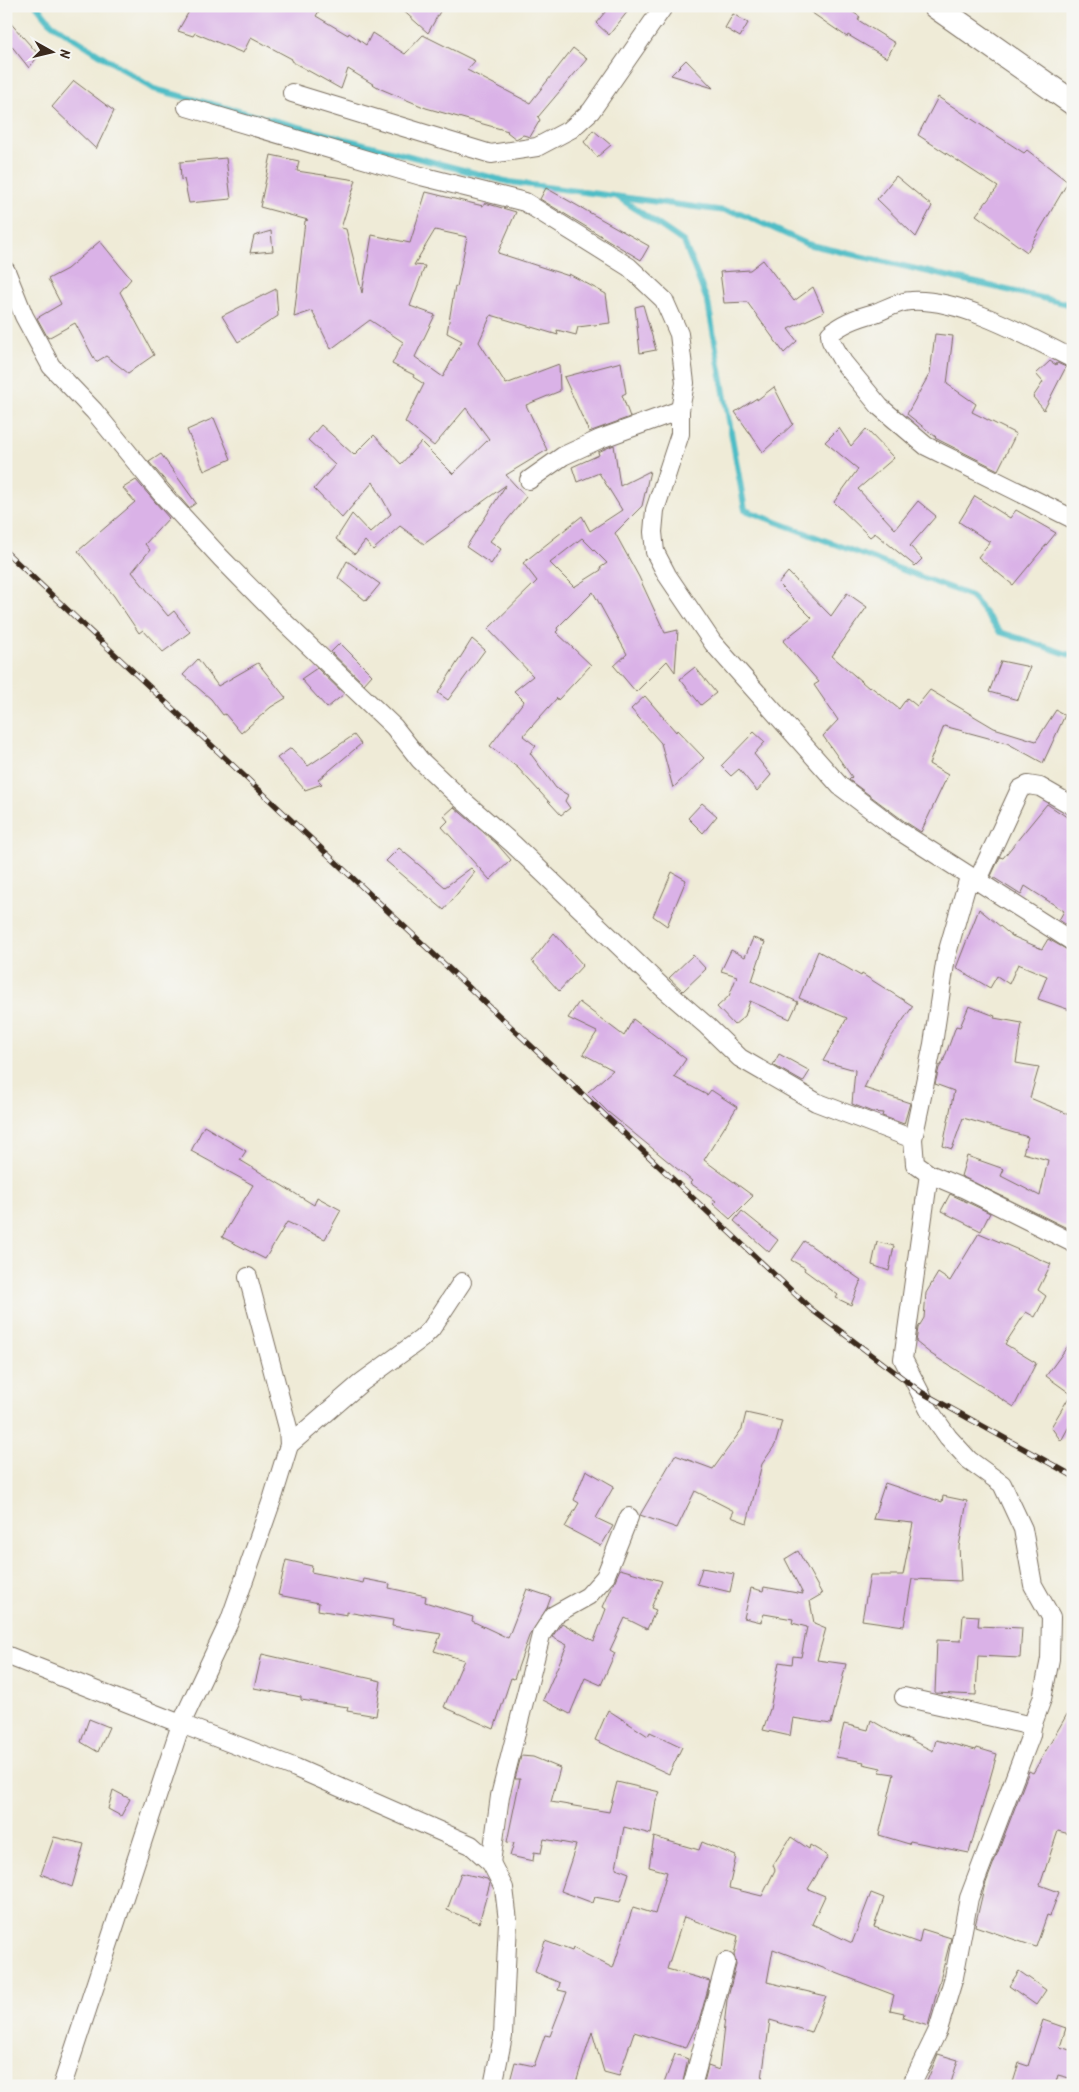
<svg xmlns="http://www.w3.org/2000/svg" width="1079" height="2092" viewBox="0 0 1079 2092" font-family="Kalam,sans-serif">
  <style>
    .lines { fill: none; stroke-linecap: round; stroke-linejoin: round }
    .stream { stroke: #4fbdc6; stroke-width: 6 }
    .building { fill: #dab2e7; fill-rule: evenodd }
    .minor-casing { stroke: #7a6e5f; stroke-width: 20 }
    .secondary-casing { stroke: #7a6e5f; stroke-width: 26 }
    .minor { stroke: #fff; stroke-width: 18 }
    .secondary { stroke: #fff; stroke-width: 24 }
    .rail-casing { stroke: #3b2a1e; stroke-width: 5.5 }
    .rail { stroke: #f6f6f2; stroke-width: 4; stroke-dasharray: 11; stroke-linecap: butt }
  </style>
  <rect width="100%" height="100%" fill="#f6f6f2"/>
  <filter id="ink" filterUnits="userSpaceOnUse"><feTurbulence type="fractalNoise" baseFrequency=".02" numOctaves="2"/><feDisplacementMap in="SourceGraphic" scale="10" xChannelSelector="R" yChannelSelector="G"/><feConvolveMatrix kernelMatrix="1 2 1 2 8 2 1 2 1" color-interpolation-filters="sRGB"/></filter>
  <filter id="wash" filterUnits="userSpaceOnUse"><feTurbulence type="fractalNoise" baseFrequency=".0096" numOctaves="4" result="noise"/><feDisplacementMap in="SourceGraphic" scale="20" xChannelSelector="R" yChannelSelector="G"/><feGaussianBlur stdDeviation="1.12" result="paint"/><feColorMatrix in="noise" values="0 0 0 0 0 0 0 0 0 0 0 0 0 0 0 0 0 1.4 0 .05"/><feComposite in="paint" operator="in"/></filter>
  <g filter="url(#wash)">
    <rect width="100%" height="100%" fill="#efebd7"/>
    <g class="lines">
      <!-- stream -->
      <g class="stream">
        <path d="M37,6L52,24L154,89L509,182L740,213L807,244L1073,305"/>
        <path d="M618,197L684,242L708,303L745,510L971,596L1000,632L1073,656"/>
      </g>
    </g>
    <g id="blocks">
      <!-- building -->
      <g class="building">
        <path d="M192,6H322L316,16L348,35L349,33L366,45L372,33L405,54L423,35L475,61L467,70L530,103L573,48L587,59L538,117L540,120L530,137L523,135L516,139L507,132L508,131L426,108L381,89L348,69L341,89L291,61L292,59L251,37L243,53L195,33L193,36L178,31Z"/>
        <path d="M398,6H443L428,33Z"/>
        <path d="M610,6H632L609,35L596,23Z"/>
        <path d="M802,6H844L860,17L858,20L895,43L887,58L848,35L847,37Z"/>
        <path d="M733,14L748,23L740,37L725,28Z"/>
        <path d="M6,18L39,55L29,68L6,39Z"/>
        <path d="M686,60L713,88L671,75Z"/>
        <path d="M74,81L114,111L96,149L52,107Z"/>
        <path d="M938,97L1024,153L1027,150L1068,182L1027,252L976,215L998,187L918,135Z"/>
        <path d="M593,130L611,145L597,157L584,142Z"/>
        <path d="M271,155L299,161L297,171L356,180L341,228L346,229L362,293L372,235L410,243L426,192L483,206L485,203L516,212L498,253L569,276V274L606,294L610,323L578,327L576,335L557,330L558,335L491,315L479,342L506,384L559,364L560,391L526,405L547,450L506,475L526,497L490,541L501,549L491,564L466,547L506,485L424,544L400,526L373,550L365,541L355,554L336,539L352,514L370,533L391,514L373,482L342,518L314,489L335,465L308,440L321,425L354,455L374,435L401,464L421,442L453,474L489,439L466,408L434,446L405,422L424,384L413,377L414,375L392,364L403,342L370,320L331,349L312,311L294,317L305,221L308,220L260,207ZM435,230L467,237L457,287L455,286L447,333L462,341L443,377L415,357L435,315L410,306L425,266L414,265Z"/>
        <path d="M226,158L231,199L189,203L184,179L181,180L180,162Z"/>
        <path d="M896,176L932,206L916,237L877,199Z"/>
        <path d="M546,188L649,246L641,260L540,199Z"/>
        <path d="M271,231L273,251L250,253L254,236Z"/>
        <path d="M100,241L131,279L120,292L154,355L128,373L106,356L96,362L75,323L48,338L37,318L61,304L48,279L67,269Z"/>
        <path d="M763,260L794,301L813,287L824,312L788,329L797,341L784,353L747,302L724,303L720,272L750,270Z"/>
        <path d="M276,289L278,316L238,342L222,316Z"/>
        <path d="M643,305L656,350L640,353L635,307Z"/>
        <path d="M935,334L953,336L947,384L976,404L972,412L1016,434L998,470L935,438L936,437L907,414L930,373Z"/>
        <path d="M1050,361L1056,365L1057,363L1066,367L1044,410L1033,397L1043,382L1036,374Z"/>
        <path d="M621,362L626,393L622,395L630,417L589,432L564,377Z"/>
        <path d="M774,387L793,424L763,452L735,412L757,398V400Z"/>
        <path d="M214,418L231,459L204,471L187,430Z"/>
        <path d="M839,428L851,446L866,429L894,458L858,489L895,529L918,501L936,516L910,546L922,559L915,566L875,533L870,537L834,502L858,469L825,442Z"/>
        <path d="M614,445L620,486L650,471L642,506L615,533L639,577L665,633L678,630L675,672L667,661L636,692L614,666L627,654L593,592L557,628L558,630L556,632L591,665L558,700L557,698L523,736L536,746L530,753L556,788L568,795L565,801L570,808L561,815L518,768L490,746L524,701L514,691L533,676L488,629L537,581L523,563L582,516L590,531L622,510L599,473L577,482L572,467L599,455L598,452ZM582,538L607,563L600,568L601,570L574,587L550,563Z"/>
        <path d="M161,454L196,503L189,508L149,462Z"/>
        <path d="M136,480L169,518L145,544L150,550L132,572L168,616L174,611L190,632L163,652L143,630L139,633L114,596L78,551L135,502L123,488Z"/>
        <path d="M975,496L1010,518L1016,510L1056,533L1013,585L978,557L990,542L959,522Z"/>
        <path d="M347,561L380,584L366,601L338,578Z"/>
        <path d="M788,572L831,616L847,593L867,607L832,656L869,688L870,686L899,709L907,698L917,706L930,690L994,728L1036,741L1056,710L1065,715L1043,763L1007,743L944,726L929,764L948,775L921,832L904,821L849,780L852,777L823,736L838,720L814,685L819,682L783,641L812,618L778,584Z"/>
        <path d="M472,639L485,650L448,700L438,693Z"/>
        <path d="M340,643L372,675L364,684L331,652Z"/>
        <path d="M198,659L218,686L258,663L286,698L271,707L241,733L225,714L223,715L211,699L183,675Z"/>
        <path d="M1001,661L1030,667L1018,700L989,692Z"/>
        <path d="M695,667L716,693L701,705L680,679Z"/>
        <path d="M317,668L344,694L327,708L301,679Z"/>
        <path d="M645,696L676,732L677,730L704,758L673,788L661,743L631,709Z"/>
        <path d="M754,732L765,742L754,754L771,775L757,791L739,769L731,776L721,766Z"/>
        <path d="M354,735L361,744L318,780L322,784L305,790L277,758L291,748L308,766Z"/>
        <path d="M702,803L717,816L703,833L688,818Z"/>
        <path d="M1047,804L1073,821V929L1059,920L1064,911L1025,886L1021,895L991,876L1000,857L1003,858Z"/>
        <path d="M454,807L497,844L511,860L490,880L442,827L448,821L444,816Z"/>
        <path d="M399,848L445,887L471,868L475,872L444,910L386,861Z"/>
        <path d="M672,872L686,880L667,926L653,916Z"/>
        <path d="M979,909L1012,936L1042,949L1048,939L1073,953V1011L1038,999L1047,976L1018,964L1009,984L997,976L990,988L956,968Z"/>
        <path d="M554,933L583,965L559,991L532,961Z"/>
        <path d="M753,938L765,942L752,981L798,1002L790,1019L750,1001L745,1016L734,1025L717,1007L729,996L737,976L721,971L731,950L745,957Z"/>
        <path d="M818,951L861,976L862,974L913,1006L884,1047L864,1088L910,1103L904,1124L882,1116L883,1113L872,1112L852,1104L855,1070L823,1061L847,1018L799,998Z"/>
        <path d="M693,955L706,969L683,991L669,978Z"/>
        <path d="M579,1002L624,1036L633,1019L686,1059L674,1077L707,1095L711,1090L737,1107L704,1160L753,1196L730,1219L713,1204L716,1201L690,1183L692,1181L608,1112L588,1092L613,1070L583,1054L597,1032L568,1018Z"/>
        <path d="M969,1006L995,1016L994,1018L1022,1023L1016,1063L1039,1067L1030,1098L1073,1116V1231L961,1176L967,1156L1004,1169L1001,1176L1040,1196L1048,1160L1023,1153L1028,1137L963,1118L952,1149L943,1146L954,1091L935,1084L939,1068L943,1062L956,1026L960,1027Z"/>
        <path d="M779,1054L810,1071L803,1082L773,1065Z"/>
        <path d="M204,1126L246,1151L240,1160L314,1205L317,1197L341,1210L325,1239L287,1222L265,1259L222,1237L253,1185L191,1151Z"/>
        <path d="M950,1194L990,1213L981,1231L941,1211Z"/>
        <path d="M742,1211L778,1240L769,1252L734,1221Z"/>
        <path d="M979,1233L1051,1264L1038,1290L1046,1296L1035,1317L1026,1312L1005,1344L1036,1363L1014,1407L931,1354L916,1342L918,1328L924,1318L926,1293L938,1273L950,1281Z"/>
        <path d="M804,1241L861,1280L851,1305L836,1298L838,1295L804,1270L805,1268L791,1260Z"/>
        <path d="M877,1242L894,1246L889,1271L872,1265Z"/>
        <path d="M1073,1339V1419L1061,1441L1051,1427L1071,1394L1046,1376Z"/>
        <path d="M746,1413L782,1421L775,1445L762,1464L747,1523L731,1517L734,1511L695,1491L677,1528L640,1515L675,1455L713,1469L742,1429Z"/>
        <path d="M586,1470L614,1486L596,1518L613,1526L601,1546L565,1527L579,1503L574,1500Z"/>
        <path d="M885,1483L942,1502L943,1496L967,1501L959,1547L961,1581L912,1579L904,1626L862,1620L870,1575H903L913,1523L873,1519Z"/>
        <path d="M798,1551L822,1594L810,1601L814,1623L826,1628L817,1660L846,1664L831,1724L793,1718L790,1736L763,1730L770,1709L779,1662L792,1664L793,1656L801,1657L807,1627L792,1623L793,1619L764,1614L761,1622L744,1618L751,1588L763,1591L764,1587L803,1594L785,1559Z"/>
        <path d="M286,1560L312,1566L311,1572L363,1583L364,1579L390,1584L389,1588L426,1596L425,1602L473,1617L472,1621L508,1638L527,1589L551,1597L547,1608L529,1636L514,1679L511,1678L494,1729L444,1707L464,1660L434,1651L441,1634L392,1626L393,1620L347,1612V1615L318,1610L319,1603L278,1595Z"/>
        <path d="M702,1568L734,1574L730,1592L697,1584Z"/>
        <path d="M620,1569L662,1581L651,1608L656,1610L647,1629L625,1618L610,1650L615,1653L601,1685L585,1678L570,1714L543,1700L567,1645L552,1637L562,1623L594,1641L606,1609L603,1607Z"/>
        <path d="M963,1615L979,1616L978,1626L1022,1628L1020,1658L978,1656L976,1695L935,1693L937,1640L961,1641Z"/>
        <path d="M262,1654L381,1681L376,1716L347,1711L348,1707L301,1700V1697L254,1688Z"/>
        <path d="M1073,1704V1835L1058,1831L1040,1885L1059,1892L1050,1916L1047,1915L1036,1947L975,1926L984,1888L1029,1771L1033,1773Z"/>
        <path d="M608,1710L648,1736L650,1732L682,1747L669,1774L595,1740Z"/>
        <path d="M89,1719L109,1727L98,1752L81,1742Z"/>
        <path d="M871,1720L900,1737L909,1739L933,1751L936,1740L976,1750L977,1748L997,1754L969,1853L910,1841L909,1844L879,1835L894,1774L880,1772L881,1768L863,1764L864,1762L836,1757L844,1724L868,1730Z"/>
        <path d="M521,1756L533,1757L560,1768L551,1802L609,1812L617,1782L660,1792L656,1800L651,1834L624,1827L616,1868L629,1873L620,1902L595,1897L593,1903L561,1891L576,1845L544,1839L541,1853L534,1852L533,1861L510,1856L514,1843L507,1842L520,1779H515Z"/>
        <path d="M113,1790L130,1799L121,1816L108,1809Z"/>
        <path d="M54,1837L84,1844L72,1887L41,1874Z"/>
        <path d="M654,1837L699,1850L702,1842L736,1856L729,1888L762,1896L775,1870L773,1865L791,1837L809,1849L810,1845L828,1856L808,1889L825,1896L812,1924L852,1943L871,1893L884,1898L874,1927L919,1943L922,1929L951,1938L928,2026L903,2018L904,2013L890,2010L894,1995L773,1949L767,1982L826,1996L811,2032L770,2020L761,2086H703L708,2066L719,2070L727,2000L736,1965L734,1955L738,1936L684,1917L667,1969L710,1981L700,2018L686,2048L634,2032L619,2076L604,2072L592,2032L575,2086H519L510,2081L515,2062L534,2066L545,2035L550,2036L567,1992L558,1990L560,1983L535,1972L545,1941L572,1951L573,1948L613,1968L633,1907L655,1914L667,1872L649,1867Z"/>
        <path d="M461,1873L487,1879L490,1883L479,1923L447,1910Z"/>
        <path d="M1019,1971L1046,1990L1036,2005L1009,1986Z"/>
        <path d="M1043,2020L1066,2028L1060,2047L1073,2051V2079L1058,2075L1055,2086H1012L1019,2063L1028,2066Z"/>
        <path d="M675,2054L688,2059L682,2086H663Z"/>
        <path d="M938,2054L958,2060L950,2086H925Z"/>
      </g>
    </g>
  </g>
  <g filter="url(#ink)">
    <use href="#blocks" fill-opacity="0" stroke="#7a6e5f" stroke-width="1"/>
    <g class="lines">
      <!-- minor casing -->
      <g class="minor-casing">
        <g id="minor">
          <path d="M292,93L491,154L537,147L571,129L591,111L664,6"/>
          <path d="M187,107L421,176L525,202L629,267L664,300L679,334L685,383L680,410V434L655,510L653,532L655,552L667,575L713,643L840,786L898,830L1073,942"/>
          <path d="M6,271L24,316L51,366L94,411L161,493L221,558L281,619L394,727L420,760L460,798L513,844L663,988L707,1026L740,1058L816,1102L913,1139"/>
          <path d="M1073,359C1029,337 961,298 911,301C899,301 886,309 875,313C859,317 842,323 830,334L831,341L843,362L880,407L926,446L1073,519"/>
          <path d="M529,480L563,456L600,439L680,410"/>
          <path d="M969,877L946,957L933,1044L913,1139L915,1164L929,1174L965,1189L1073,1243"/>
          <path d="M977,882L1020,789L1028,785L1040,787L1073,806"/>
          <path d="M929,1174L903,1359L929,1410L948,1437L969,1460L1002,1484L1023,1529L1033,1585L1051,1617L1050,1659L1042,1699L1032,1726"/>
          <path d="M248,1277L288,1428L289,1445L273,1497L230,1620L181,1724L296,1768L471,1845L491,1863L504,1888L508,1921L503,2036L493,2086"/>
          <path d="M289,1445L362,1382L421,1339L431,1329L462,1282"/>
          <path d="M6,1655L181,1724L62,2086"/>
          <path d="M904,1697L1032,1726L1031,1735L969,1898L954,1977L938,2030L911,2086"/>
          <path d="M491,1863L500,1796L541,1635L554,1615L588,1596L605,1577L629,1517"/>
          <path d="M692,2086L726,1962"/>
        </g>
      </g>
      <!-- secondary casing -->
      <g class="secondary-casing">
        <path id="secondary" d="M935,6L1073,103"/>
      </g>
      <!-- minor -->
      <use href="#minor" class="minor"/>
      <!-- secondary -->
      <use href="#secondary" class="secondary"/>
      <!-- rail casing -->
      <g class="rail-casing">
        <path id="rail" d="M6,552L811,1309L921,1392L1073,1476"/>
      </g>
      <!-- rail -->
      <use href="#rail" class="rail"/>
    </g>
  </g>
  <!-- margin -->
  <rect width="1079" height="2092" fill="none" stroke="#f6f6f2" stroke-width="25"/>
  <!-- north arrow -->
  <g transform="translate(52 52) rotate(98)" stroke="#f6f6f2" stroke-width="4" paint-order="stroke">
  <path d="M0-4L9 19L0 12L-9 19Z" fill="#3b2a1e"/>
  <text y="-8" font-size="14" font-weight="bold" text-anchor="middle" fill="#3b2a1e">N</text>
  </g>
</svg>
